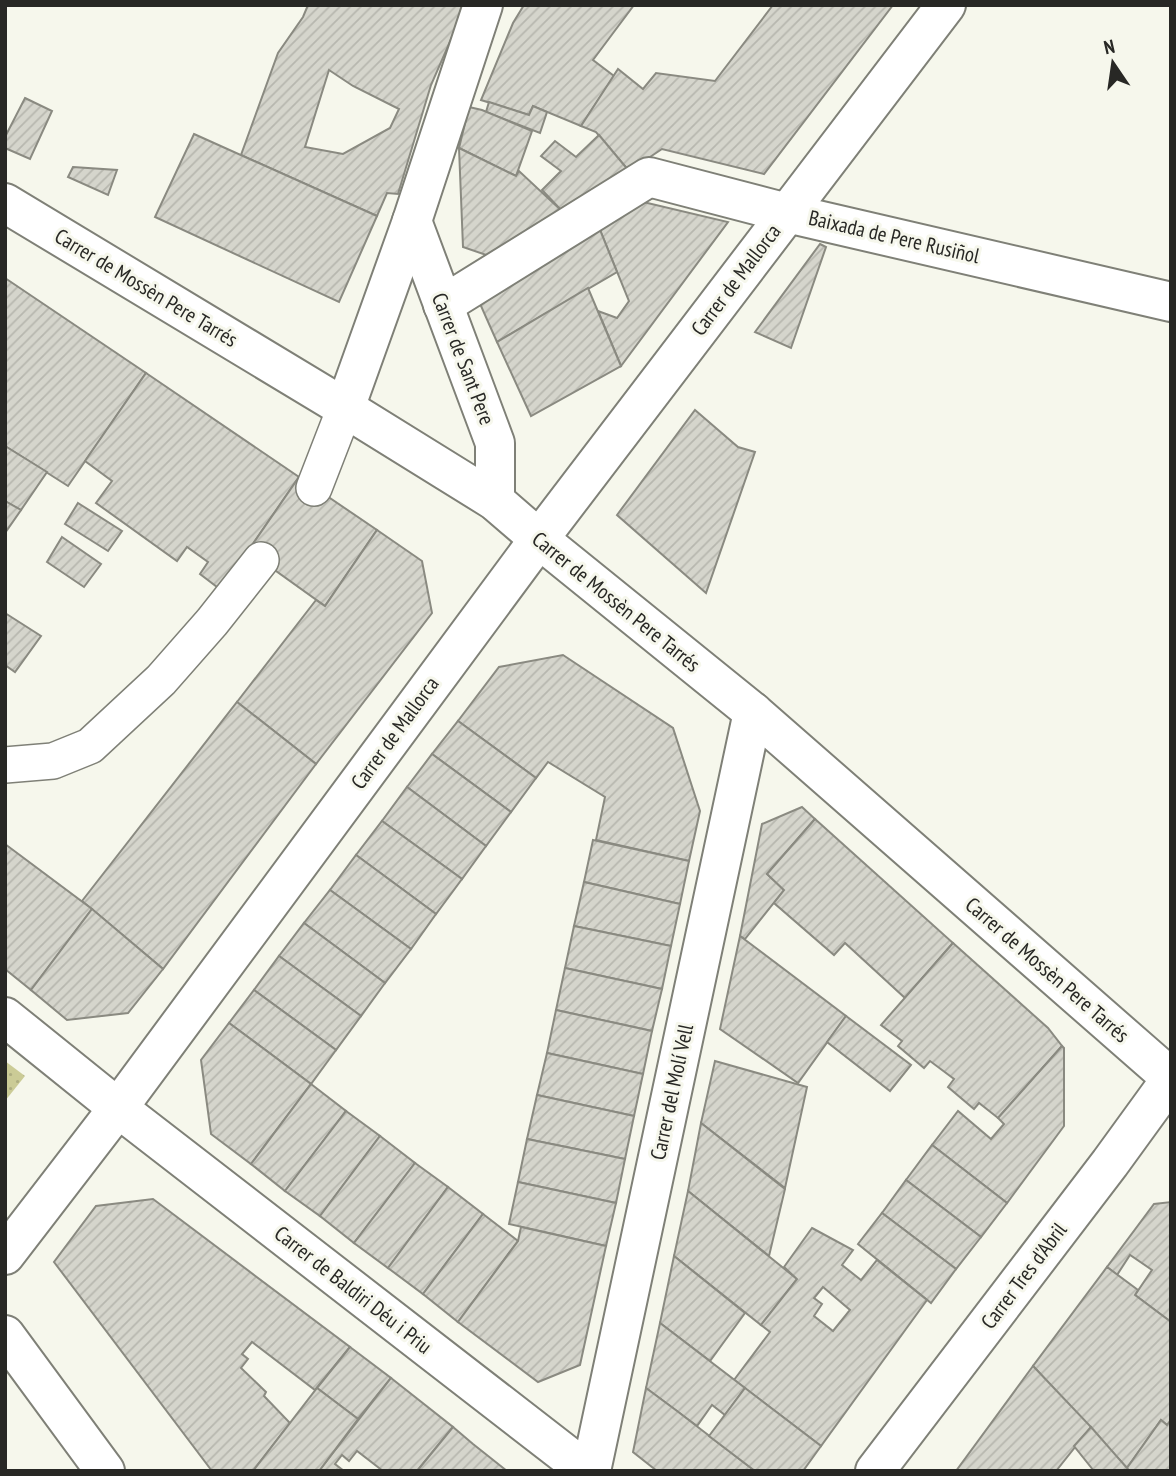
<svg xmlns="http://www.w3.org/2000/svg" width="1176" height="1476" viewBox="0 0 1176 1476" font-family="'PT Sans Narrow',sans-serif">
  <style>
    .garden { fill: url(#garden-dots) }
    .building { fill: url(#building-hatch); stroke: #8a8a81; stroke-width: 2; fill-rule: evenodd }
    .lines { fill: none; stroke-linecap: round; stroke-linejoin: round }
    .service-casing { stroke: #7f8077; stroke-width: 38 }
    .minor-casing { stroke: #7f8077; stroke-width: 42 }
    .service { stroke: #fff; stroke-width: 35 }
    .minor { stroke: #fff; stroke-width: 38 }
    .labels { text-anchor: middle; stroke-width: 6; stroke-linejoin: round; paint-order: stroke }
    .street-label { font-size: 21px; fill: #282825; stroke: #f6f7ec }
  </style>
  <defs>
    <pattern id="garden-dots" width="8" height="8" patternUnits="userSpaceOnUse" patternTransform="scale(1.75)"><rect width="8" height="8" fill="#cbcb96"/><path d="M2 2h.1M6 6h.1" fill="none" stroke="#aeae81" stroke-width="1.8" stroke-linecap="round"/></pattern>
    <pattern id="building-hatch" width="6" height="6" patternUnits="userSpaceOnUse" patternTransform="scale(1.75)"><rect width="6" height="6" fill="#d5d5cc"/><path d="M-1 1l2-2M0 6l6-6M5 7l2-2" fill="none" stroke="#b7b7af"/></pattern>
  </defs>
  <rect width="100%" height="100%" fill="#f6f7ec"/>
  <!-- garden -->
  <path class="garden" d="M5,1061L25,1076L5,1101Z"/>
  <!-- building -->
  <g class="building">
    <path d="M308,5H466L431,85L398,194L387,193L377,216L241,155L278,53L303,17ZM329,70L353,86L399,109L390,128L343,154L305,147Z"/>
    <path d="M524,5H634L593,60L614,76L581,126L533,106L529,115L481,100L513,23Z"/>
    <path d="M773,5H893L764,174L662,149L629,171L596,132L581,126L618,69L643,89L656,73L715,81Z"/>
    <path d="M25,98L52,111L30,159L5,148V137Z"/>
    <path d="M489,102L529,115L533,106L547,112L540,133L486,112Z"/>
    <path d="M469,107L482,110L532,131L516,176L459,148Z"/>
    <path d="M194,134L377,216L339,302L155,217Z"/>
    <path d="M599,135L629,171L564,213L542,190L561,171L541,156L555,141L576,157Z"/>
    <path d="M459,148L516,176L519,171L564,213L495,258L463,247Z"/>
    <path d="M73,167L117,170L108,195L68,177Z"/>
    <path d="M639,201L728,222L621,366L598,311L617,318L629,301L598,225Z"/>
    <path d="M598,225L617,272L497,342L477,297Z"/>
    <path d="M820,244L826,247L791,348L755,332Z"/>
    <path d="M5,278L146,373L68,486L5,446Z"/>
    <path d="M588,288L621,366L531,416L497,342Z"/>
    <path d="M146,373L299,477L221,590L200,574L208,562L187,547L177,561L96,503L112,481L85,461Z"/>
    <path d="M695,410L738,447L755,452L706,593L617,515Z"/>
    <path d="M5,446L47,472L21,510L5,501Z"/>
    <path d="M299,477L377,530L325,606L248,551Z"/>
    <path d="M5,501L21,510L5,533Z"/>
    <path d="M78,503L122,531L108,551L65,524Z"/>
    <path d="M377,530L422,561L432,613L316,764L237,702L316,600L325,606Z"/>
    <path d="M62,537L101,564L84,587L47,562Z"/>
    <path d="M5,613L41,636L15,672L5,665Z"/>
    <path d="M563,655L673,728L700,811L689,861L596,840L605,797L548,762L536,778L458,721L499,667Z"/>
    <path d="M237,702L316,764L163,969L82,901Z"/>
    <path d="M458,721L536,778L511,812L432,754Z"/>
    <path d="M432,754L511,812L486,846L407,787Z"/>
    <path d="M407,787L486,846L462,879L382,821Z"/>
    <path d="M802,807L815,819L767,874L784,890L745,939L740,936L762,824Z"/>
    <path d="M815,819L953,943L905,998L845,943L834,955L774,903L784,890L767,874Z"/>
    <path d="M382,821L462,879L436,914L356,855Z"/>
    <path d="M593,840L689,861L680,904L584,882Z"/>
    <path d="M5,844L92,909L31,990L5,969Z"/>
    <path d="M356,855L436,914L411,949L330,890Z"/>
    <path d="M584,882L680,904L671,946L574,926Z"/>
    <path d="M330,890L411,949L385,983L304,923Z"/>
    <path d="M92,909L163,969L128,1013L67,1020L31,990Z"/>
    <path d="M304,923L385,983L361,1016L279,956Z"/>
    <path d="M574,926L671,946L662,989L565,968Z"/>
    <path d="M740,936L846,1016L798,1083L720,1029Z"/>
    <path d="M953,943L1048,1028L1062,1046L998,1118L979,1103L974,1109L948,1087L954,1079L930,1061L924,1068L898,1046L902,1041L881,1025Z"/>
    <path d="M279,956L361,1016L336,1050L254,990Z"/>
    <path d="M565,968L662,989L652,1031L556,1010Z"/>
    <path d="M254,990L336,1050L311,1084L229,1023Z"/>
    <path d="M556,1010L652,1031L643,1074L547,1053Z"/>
    <path d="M846,1016L911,1065L890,1091L827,1042Z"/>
    <path d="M229,1023L311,1084L251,1164L211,1134L201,1060Z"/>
    <path d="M1062,1046L1064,1048V1126L1007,1203L932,1145L958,1111L991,1139L1004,1124L998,1118Z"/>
    <path d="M547,1053L643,1074L634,1116L537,1095Z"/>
    <path d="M715,1061L807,1087L785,1188L701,1123Z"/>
    <path d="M311,1084L346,1111L285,1191L251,1164Z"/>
    <path d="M537,1095L634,1116L625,1159L527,1139Z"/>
    <path d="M346,1111L380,1136L320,1216L285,1191Z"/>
    <path d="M701,1123L785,1189L769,1256L688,1191Z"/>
    <path d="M380,1136L415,1163L354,1243L320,1216Z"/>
    <path d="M527,1139L625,1159L616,1203L518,1182Z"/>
    <path d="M932,1145L1007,1203L981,1237L906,1180Z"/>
    <path d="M415,1163L448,1187L388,1268L354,1243Z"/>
    <path d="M906,1180L981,1237L956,1269L882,1213Z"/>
    <path d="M518,1182L616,1203L606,1246L509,1224Z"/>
    <path d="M448,1187L483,1214L423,1294L388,1268Z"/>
    <path d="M688,1191L797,1279L761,1325L674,1256Z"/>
    <path d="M153,1199L350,1347L315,1390L252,1342L242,1354L248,1359L241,1368L266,1392L264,1396L290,1423L253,1471H212L54,1262L96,1206Z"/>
    <path d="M1171,1202V1322L1135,1295L1152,1270L1130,1255L1117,1275L1107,1267L1154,1204Z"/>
    <path d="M882,1213L956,1269L931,1303L858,1244Z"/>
    <path d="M483,1214L518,1241L458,1322L423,1294Z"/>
    <path d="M521,1227L606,1246L580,1365L538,1382L458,1322L518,1241Z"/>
    <path d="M812,1228L853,1250L842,1265L861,1280L877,1260L927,1300L821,1446L734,1380L770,1332L761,1325L797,1279L784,1267ZM823,1287L850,1310L833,1331L814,1316L822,1304L814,1298Z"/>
    <path d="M674,1256L745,1313L710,1361L660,1323Z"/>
    <path d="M1107,1267L1138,1290L1135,1295L1171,1322V1420L1167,1425L1161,1420L1127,1468L1033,1366Z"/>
    <path d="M660,1323L745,1388L725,1415L712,1405L697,1426L646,1388Z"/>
    <path d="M350,1347L391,1378L358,1419L317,1388Z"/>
    <path d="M1033,1366L1091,1427L1056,1471H956Z"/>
    <path d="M391,1378L453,1427L417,1471H383L357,1451L349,1461L342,1455L335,1464L344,1471H319Z"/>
    <path d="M317,1388L358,1419L319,1471H253Z"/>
    <path d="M646,1388L677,1411L755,1471H657L633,1452Z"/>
    <path d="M745,1388L821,1446L803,1471H755L709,1436Z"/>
    <path d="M1161,1420L1167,1425L1171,1420V1471H1129L1127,1468Z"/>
    <path d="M453,1427L473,1444L507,1471H417Z"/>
    <path d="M1091,1427L1127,1468L1129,1471H1094L1074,1446Z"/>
  </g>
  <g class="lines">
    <!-- service casing -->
    <g class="service-casing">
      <g id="service">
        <path d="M314,488L345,408"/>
        <path d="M5,765L53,761L90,746L161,680L212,622L261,560"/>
      </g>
    </g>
    <!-- minor casing -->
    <g class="minor-casing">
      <g id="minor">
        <path d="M5,203L345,408L495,501L539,539L753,712L1171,1078"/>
        <path d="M412,221L495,443V501"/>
        <path d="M443,305L649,177L787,213L1171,302"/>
        <path d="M345,408L412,221L483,5"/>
        <path d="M5,1017L118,1108L587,1471"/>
        <path d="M5,1255L118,1108L539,539L946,5"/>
        <path d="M5,1335L105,1471"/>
        <path d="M591,1471L753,712"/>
        <path d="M875,1471L1110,1163L1171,1079"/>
      </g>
    </g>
    <!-- service -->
    <use href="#service" class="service"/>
    <!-- minor -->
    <use href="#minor" class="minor"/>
  </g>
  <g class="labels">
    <!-- street labels -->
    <g class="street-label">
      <text transform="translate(894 237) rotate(13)" y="7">Baixada de Pere Rusiñol</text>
      <text transform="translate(736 280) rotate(-53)" y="7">Carrer de Mallorca</text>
      <text transform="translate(146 288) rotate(31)" y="7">Carrer de Mossèn Pere Tarrés</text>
      <text transform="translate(463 359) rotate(69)" y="7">Carrer de Sant Pere</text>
      <text transform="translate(616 602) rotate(39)" y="7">Carrer de Mossèn Pere Tarrés</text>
      <text transform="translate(395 733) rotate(-54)" y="7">Carrer de Mallorca</text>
      <text transform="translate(1047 970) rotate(41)" y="7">Carrer de Mossèn Pere Tarrés</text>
      <text transform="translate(672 1092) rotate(-78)" y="7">Carrer del Molí Vell</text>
      <text transform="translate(1024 1276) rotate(-53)" y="7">Carrer Tres d'Abril</text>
      <text transform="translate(353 1290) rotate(38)" y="7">Carrer de Baldiri Déu i Priu</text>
    </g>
  </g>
  <!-- border -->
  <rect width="1176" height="1476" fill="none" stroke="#282825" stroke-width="14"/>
  <!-- north arrow -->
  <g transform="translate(1113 63) rotate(347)" stroke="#f6f7ec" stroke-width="5" paint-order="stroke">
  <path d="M0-5L12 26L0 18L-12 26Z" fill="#282825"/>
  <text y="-10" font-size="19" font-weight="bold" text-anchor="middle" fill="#282825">N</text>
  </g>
</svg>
